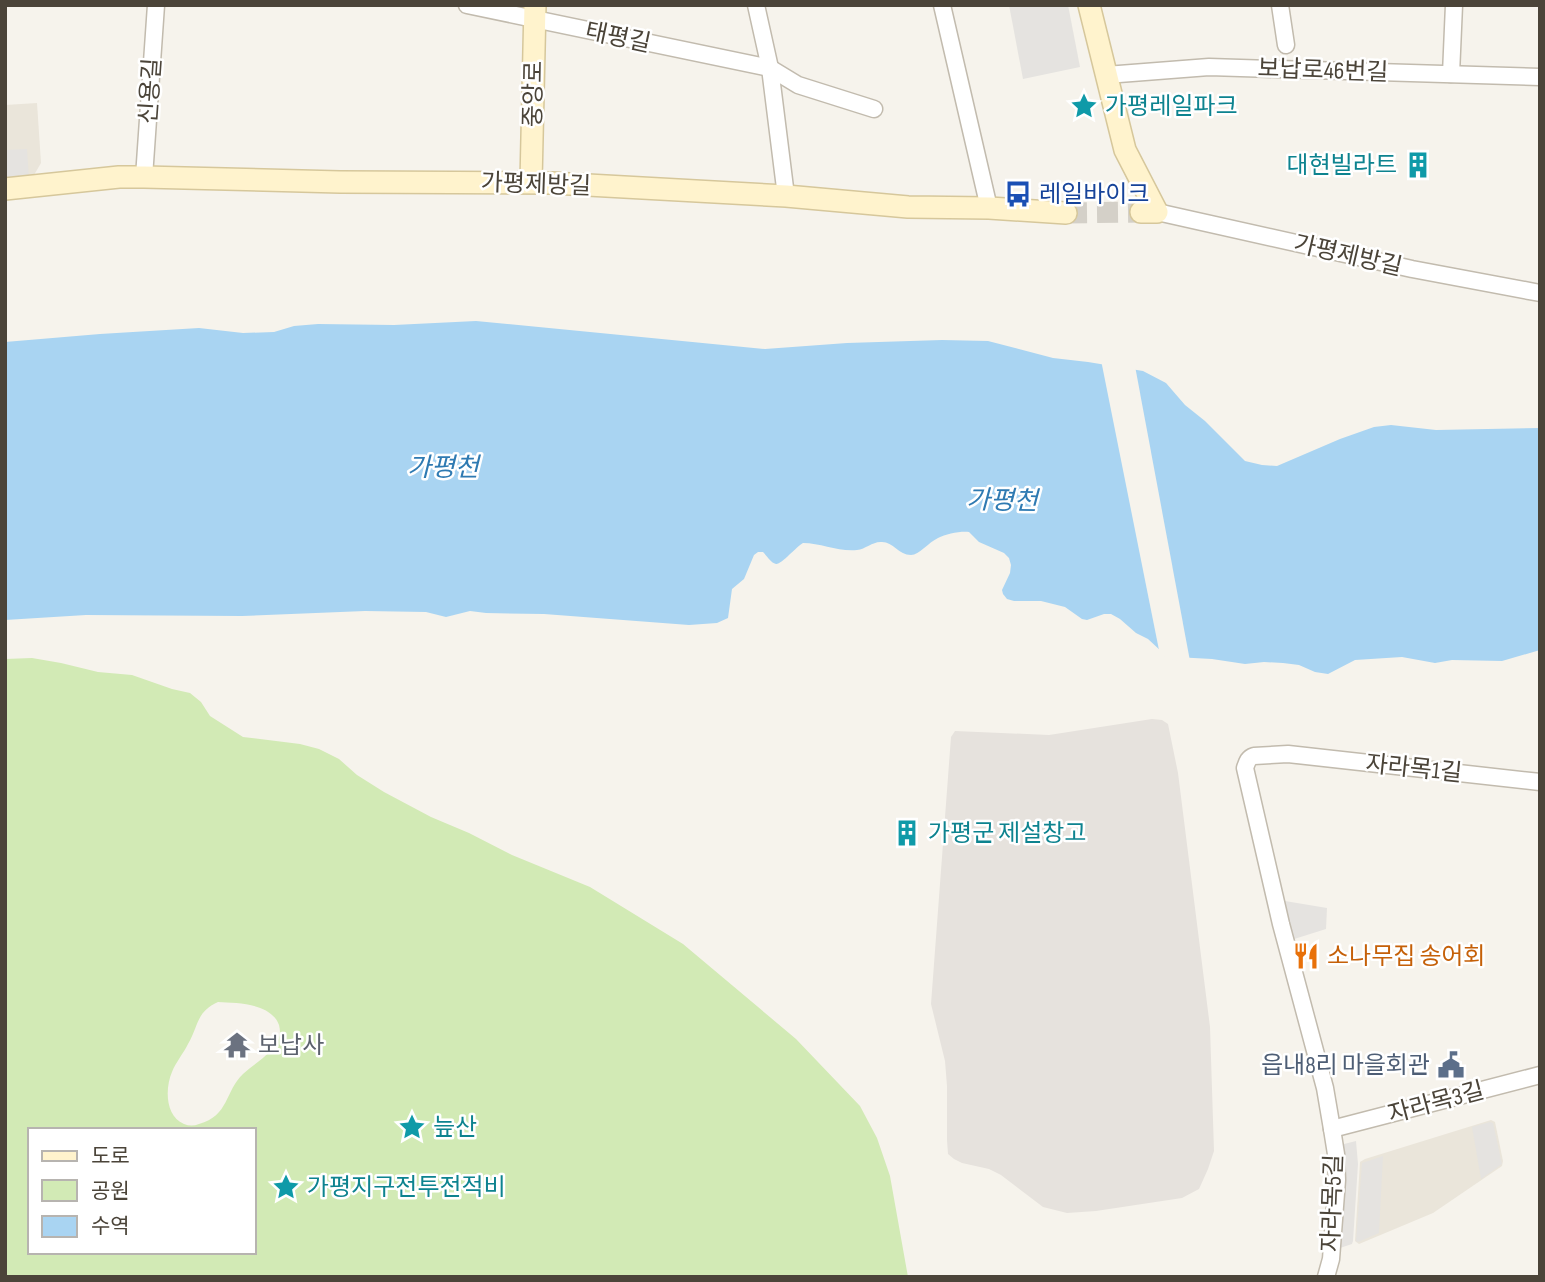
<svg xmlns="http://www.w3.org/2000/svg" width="1545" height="1282" viewBox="0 0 1545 1282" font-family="'Sofia Sans Condensed','Noto Sans KR',sans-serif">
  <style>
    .residential { fill: #eae5da }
    .industrial { fill: #e6e2dd }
    .green { fill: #d2eab5; fill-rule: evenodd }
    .parking { fill: #e5e3e0 }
    .water { fill: #a9d4f2 }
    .pier { fill: #f6f3ec }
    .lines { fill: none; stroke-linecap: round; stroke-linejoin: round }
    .secondary-tunnel { stroke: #d4d0c8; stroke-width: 21; stroke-dasharray: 21 10; stroke-linecap: butt }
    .street-casing { stroke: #c2bbae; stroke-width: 19 }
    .secondary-casing { stroke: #d6c79b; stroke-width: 24 }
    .street { stroke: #fff; stroke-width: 16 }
    .secondary { stroke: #fff3cd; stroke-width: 21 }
    .labels { text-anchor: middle; stroke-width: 5; stroke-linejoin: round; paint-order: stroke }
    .street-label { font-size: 24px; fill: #4b4439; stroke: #fff }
    .culture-label { font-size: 24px; fill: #0d838f; stroke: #fff; text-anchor: start }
    .transit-label { font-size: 24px; fill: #164399; stroke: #fff; text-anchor: start }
    .food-label { font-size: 24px; fill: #c56008; stroke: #fff; text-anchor: start }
    .worship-label { font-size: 24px; fill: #5b616d; stroke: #fff; text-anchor: start }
    .service-label { font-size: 24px; fill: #4e5e75; stroke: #fff; text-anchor: end }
    .water-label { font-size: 26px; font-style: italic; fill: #2e7ab2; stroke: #fff }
  </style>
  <rect width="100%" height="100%" fill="#f6f3ec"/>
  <!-- residential -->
  <g class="residential">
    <path d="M37,103L41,163L31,180L5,182V105Z"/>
    <path d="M1491,1120L1495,1122L1503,1161L1502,1166L1433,1213L1359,1244L1355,1241L1360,1162L1365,1159Z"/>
  </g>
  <!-- industrial -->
  <path class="industrial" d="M1152,719L1162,720L1168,724L1178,773L1210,1027L1214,1151L1208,1169L1199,1189L1182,1198L1096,1211L1067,1213L1043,1207L1001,1175L989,1169L962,1163L954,1159L948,1154L947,1140V1086L945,1061L931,1004L951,737L955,731L1049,735Z"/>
  <!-- green -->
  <path class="green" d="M32,658L61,663L98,672L132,675L172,689L190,693L201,702L210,716L243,737L300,744L319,749L339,759L357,775L384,792L431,817L469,833L512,855L590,887L683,944L796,1039L860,1106L877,1138L890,1176L908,1277H5V659ZM218,1002C238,1003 271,1003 279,1025C281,1033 280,1039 275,1045C267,1057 254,1064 243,1074C225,1091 229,1116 199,1124C194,1126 189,1126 184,1124C165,1116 165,1088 172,1072C176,1062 183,1054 188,1044C199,1025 196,1012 218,1002ZM30,1130H254V1252H30Z"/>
  <!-- parking -->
  <g class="parking">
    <path d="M1009,5H1068L1080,67L1023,79Z"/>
    <path d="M27,149L29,178L5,179V150Z"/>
    <path d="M1285,901L1327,908L1326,929L1291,940L1283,902Z"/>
    <path d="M1490,1122L1493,1123L1502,1164L1481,1179L1472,1127Z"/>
    <path d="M1356,1141L1358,1164L1353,1241L1352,1244L1340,1248L1339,1246L1344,1164L1343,1145L1344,1144Z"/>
    <path d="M1383,1156L1379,1233L1358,1242L1356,1241L1362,1163Z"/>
  </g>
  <!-- water -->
  <path class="water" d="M476,321L765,349L847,343L942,340L988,341L1053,358L1088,362L1143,371L1166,383L1185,405L1205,421L1245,461L1262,465L1277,466L1340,439L1374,427L1391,425L1436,430L1540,428V650L1502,661L1452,660L1435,663L1402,657L1355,660L1328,674L1315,672L1299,665L1283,663L1264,662L1245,664L1212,659L1175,657L1162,652L1148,639L1136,633L1120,619L1111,614H1104L1087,620L1082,619L1065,607L1041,601H1014L1007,599L1003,594L1002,590L1010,573L1011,565L1009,558L1004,553L979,542L969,532C960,531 946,534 938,538C929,542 919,555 911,555C899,555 893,542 882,542C873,541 866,549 857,550C839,552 821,543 803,543C797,546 781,565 776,564C771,563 766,555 763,552H758L754,555L744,579L732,589L728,618L717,623L689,625L544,614L486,613L470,611L446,617L426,612L365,611L242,616L86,615L5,620V342L100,334L199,328L243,333L274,332L294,326L318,324L394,325Z"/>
  <!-- pier -->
  <path class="pier" d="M1101,360L1135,366L1190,661L1174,660L1160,655Z"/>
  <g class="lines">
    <!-- secondary-tunnel -->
    <path class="secondary-tunnel" d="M1066,213L1141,212"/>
    <!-- street casing -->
    <g class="street-casing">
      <g id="street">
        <path d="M467,5L770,68L798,85L874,109"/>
        <path d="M756,5L770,68L786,196"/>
        <path d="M942,5L989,208"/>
        <path d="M1280,5L1286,45"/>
        <path d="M1451,74L1454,5"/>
        <path d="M1106,75L1209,67L1540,77"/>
        <path d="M144,177L156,5"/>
        <path d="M1157,212L1412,269L1540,293"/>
        <path d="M1332,1129L1540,1075"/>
        <path d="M1326,1277L1331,1259L1337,1180L1336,1154L1332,1129L1325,1088L1281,924L1245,768C1247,762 1248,758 1254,756L1288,754L1540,782"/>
      </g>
    </g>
    <!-- secondary casing -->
    <g class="secondary-casing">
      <g id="secondary">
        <path d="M1089,5L1125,150L1157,212H1141"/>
        <path d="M531,182L535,5"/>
        <path d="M5,189L119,177H144L340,182L552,183L786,196L908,207L989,208L1066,213"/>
      </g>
    </g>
    <!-- street -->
    <use href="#street" class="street"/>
    <!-- secondary -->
    <use href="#secondary" class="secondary"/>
  </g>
  <!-- icons -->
  <defs>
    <g id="sight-bare" transform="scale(2.1)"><path d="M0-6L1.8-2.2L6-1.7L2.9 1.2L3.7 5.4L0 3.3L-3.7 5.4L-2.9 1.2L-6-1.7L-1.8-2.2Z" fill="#0f9aa8" stroke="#fff" stroke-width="2.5" paint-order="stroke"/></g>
    <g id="building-bare" transform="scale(2.1)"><path d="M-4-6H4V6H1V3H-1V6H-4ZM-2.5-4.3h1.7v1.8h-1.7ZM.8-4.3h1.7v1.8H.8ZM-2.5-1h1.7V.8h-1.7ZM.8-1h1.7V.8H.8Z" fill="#0f9aa8" stroke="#fff" stroke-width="2.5" paint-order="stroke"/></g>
    <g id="bus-bare" transform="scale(2.1)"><path d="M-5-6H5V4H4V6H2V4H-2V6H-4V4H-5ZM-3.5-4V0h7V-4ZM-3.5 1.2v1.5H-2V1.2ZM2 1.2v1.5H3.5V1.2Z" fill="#1a4fb4" stroke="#fff" stroke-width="2.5" paint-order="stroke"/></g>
    <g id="restaurant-bare" transform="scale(2.1)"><path d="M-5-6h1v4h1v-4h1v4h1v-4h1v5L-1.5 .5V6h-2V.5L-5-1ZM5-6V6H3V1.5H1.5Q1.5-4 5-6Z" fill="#e8710a" stroke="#fff" stroke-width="2.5" paint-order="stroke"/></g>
    <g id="temple-bare" transform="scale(2.1)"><path d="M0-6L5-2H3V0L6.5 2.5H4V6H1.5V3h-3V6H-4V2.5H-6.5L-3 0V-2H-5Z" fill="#6b7280" stroke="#fff" stroke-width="2.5" paint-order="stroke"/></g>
    <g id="civic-bare" transform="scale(2.1)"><path d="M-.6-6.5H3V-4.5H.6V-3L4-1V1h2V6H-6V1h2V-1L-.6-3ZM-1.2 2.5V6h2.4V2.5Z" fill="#5c6f8a" stroke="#fff" stroke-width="2.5" paint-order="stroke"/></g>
  </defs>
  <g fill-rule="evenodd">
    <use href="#sight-bare" x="1084" y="106"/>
    <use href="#building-bare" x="1418" y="165"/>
    <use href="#bus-bare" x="1018" y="194"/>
    <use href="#building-bare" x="907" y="833"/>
    <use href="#restaurant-bare" x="1306" y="956"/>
    <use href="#temple-bare" x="237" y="1045"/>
    <use href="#civic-bare" x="1451" y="1065"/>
    <use href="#sight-bare" x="412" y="1127"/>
    <use href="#sight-bare" x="286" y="1187"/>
  </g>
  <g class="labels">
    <!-- street labels -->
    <g class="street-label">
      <text transform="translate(618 37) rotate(12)" y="8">태평길</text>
      <text transform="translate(1323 70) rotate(2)" y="8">보납로46번길</text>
      <text transform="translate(150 91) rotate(-86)" y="8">신용길</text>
      <text transform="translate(533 94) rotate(-89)" y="8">중앙로</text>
      <text transform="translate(536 184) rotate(2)" y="8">가평제방길</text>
      <text transform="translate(1348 255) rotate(13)" y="8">가평제방길</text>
      <text transform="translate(1414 768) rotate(6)" y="8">자라목1길</text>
      <text transform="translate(1436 1102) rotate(-15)" y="8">자라목3길</text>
      <text transform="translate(1332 1203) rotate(-88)" y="8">자라목5길</text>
    </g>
    <!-- culture labels -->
    <g class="culture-label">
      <text x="1105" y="114">가평레일파크</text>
      <text x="1397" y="173" text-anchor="end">대현빌라트</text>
      <text x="928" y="841">가평군 제설창고</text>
      <text x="433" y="1135">늪산</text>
      <text x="307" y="1195">가평지구전투전적비</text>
    </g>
    <!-- transit labels -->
    <g class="transit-label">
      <text x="1039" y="202">레일바이크</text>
    </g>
    <!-- food labels -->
    <g class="food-label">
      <text x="1327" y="964">소나무집 송어회</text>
    </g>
    <!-- worship labels -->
    <g class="worship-label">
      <text x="258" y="1053">보납사</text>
    </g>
    <!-- service labels -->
    <g class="service-label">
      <text x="1430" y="1073">읍내8리 마을회관</text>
    </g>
    <!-- water labels -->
    <g class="water-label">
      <text x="443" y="476">가평천</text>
      <text transform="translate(1002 500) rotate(1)" y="9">가평천</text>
    </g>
  </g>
  <!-- border -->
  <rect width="1545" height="1282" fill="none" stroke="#4b4439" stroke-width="14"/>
  <!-- legend -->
  <rect x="28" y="1128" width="228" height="126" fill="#ffffff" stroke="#b7b4b0" stroke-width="2"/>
  <rect x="42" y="1151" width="35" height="10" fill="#fff3cd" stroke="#b7b4b0" stroke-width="2"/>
  <text x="91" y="1163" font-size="21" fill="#4b4439">도로</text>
  <rect x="42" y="1180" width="35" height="21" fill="#d2eab5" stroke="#b7b4b0" stroke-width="2"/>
  <text x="91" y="1198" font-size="21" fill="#4b4439">공원</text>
  <rect x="42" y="1216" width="35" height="21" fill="#a9d4f2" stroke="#b7b4b0" stroke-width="2"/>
  <text x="91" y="1233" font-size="21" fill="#4b4439">수역</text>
</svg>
